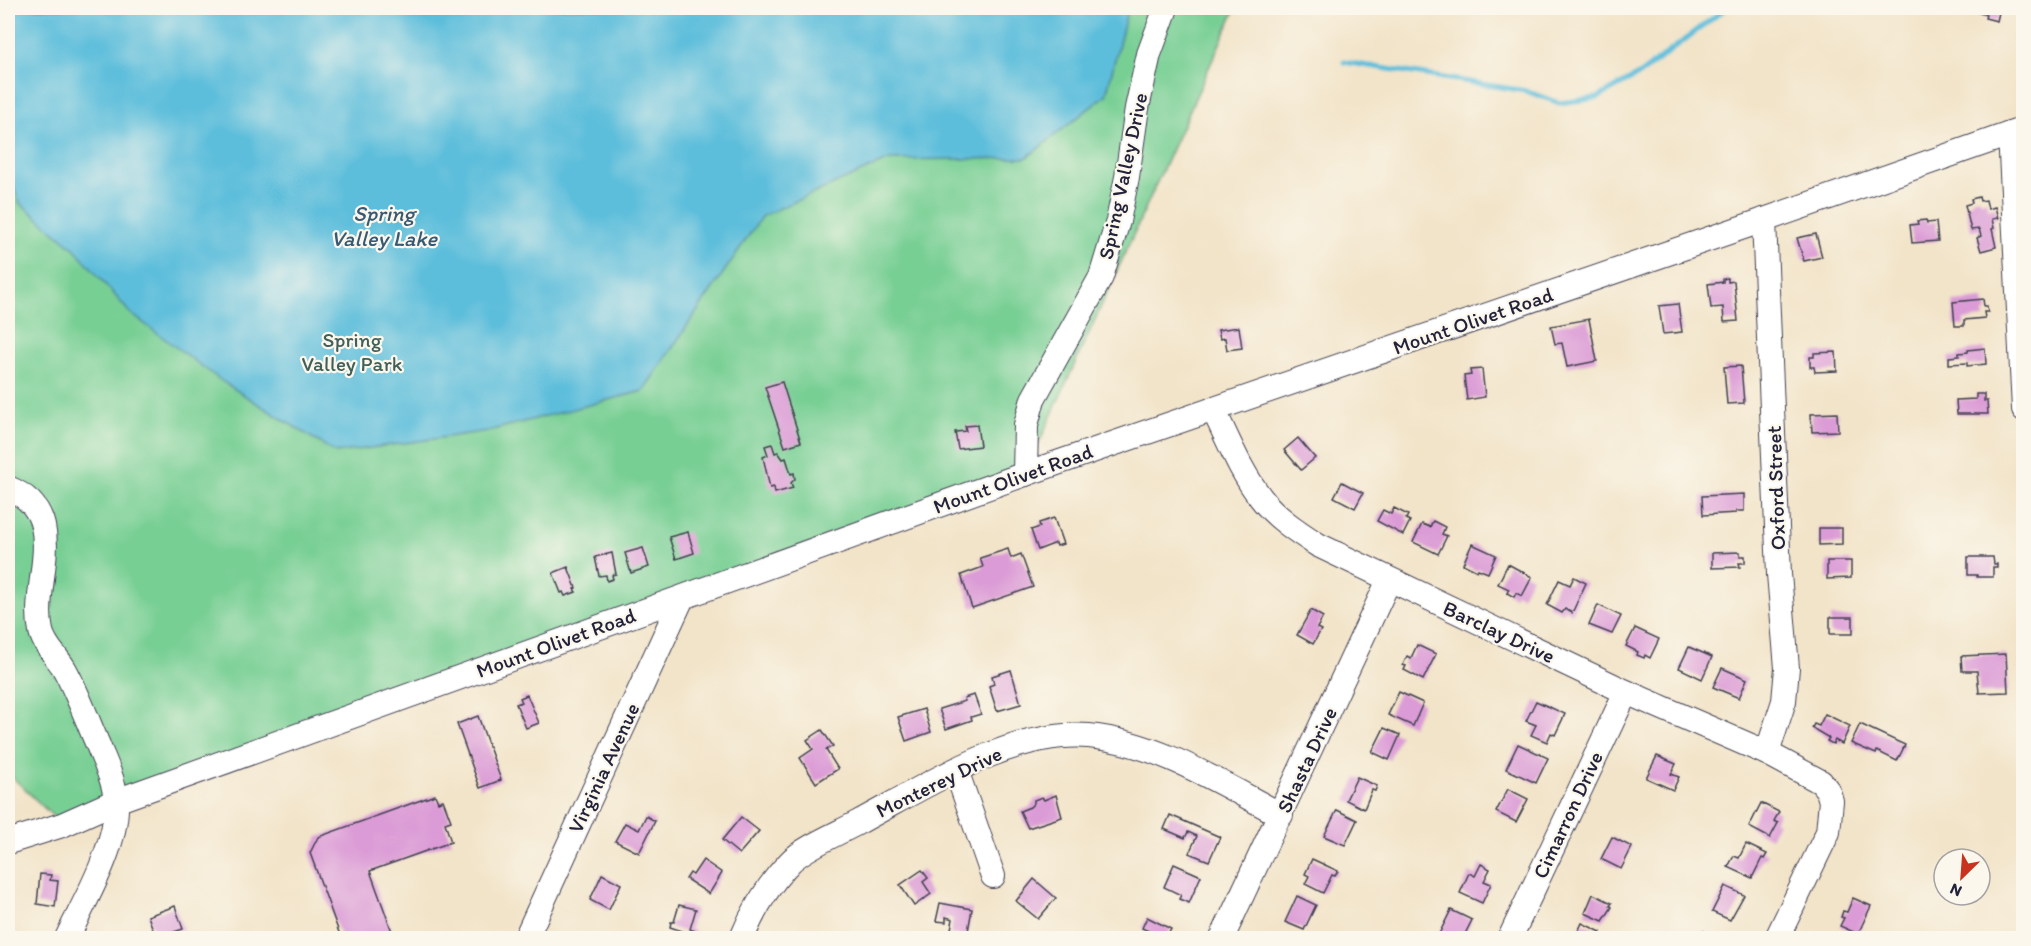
<svg xmlns="http://www.w3.org/2000/svg" width="2031" height="946" viewBox="0 0 2031 946" font-family="Itim,sans-serif">
  <style>
    .green { fill: #78cf94; stroke: #4d7868; stroke-width: 1.5 }
    .water { fill: #5dbedb; stroke: #40708b; stroke-width: 1.5 }
    .lines { fill: none; stroke-linecap: round; stroke-linejoin: round }
    .stream { stroke: #5dbedb; stroke-width: 5 }
    .building { fill: #db9bd6 }
    .minor-casing { stroke: #413f50; stroke-width: 26 }
    .minor { stroke: #fff; stroke-width: 24 }
    .labels { text-anchor: middle; stroke-width: 4.5; stroke-linejoin: round; paint-order: stroke }
    .street-label { font-size: 21px; fill: #22223b; stroke: #fbf7ec }
    .park-label { font-size: 21px; fill: #405f5a; stroke: #fbf7ec }
    .water-label { font-size: 22px; font-style: italic; fill: #375973; stroke: #fbf7ec }
  </style>
  <rect width="100%" height="100%" fill="#fbf7ec"/>
  <filter id="ink" filterUnits="userSpaceOnUse"><feTurbulence type="fractalNoise" baseFrequency=".0167" numOctaves="2"/><feDisplacementMap in="SourceGraphic" scale="12" xChannelSelector="R" yChannelSelector="G"/><feConvolveMatrix kernelMatrix="1 2 1 2 8 2 1 2 1" color-interpolation-filters="sRGB"/></filter>
  <filter id="wash" filterUnits="userSpaceOnUse"><feTurbulence type="fractalNoise" baseFrequency=".008" numOctaves="4" result="noise"/><feDisplacementMap in="SourceGraphic" scale="24" xChannelSelector="R" yChannelSelector="G"/><feGaussianBlur stdDeviation="1.35" result="paint"/><feColorMatrix in="noise" values="0 0 0 0 0 0 0 0 0 0 0 0 0 0 0 0 0 1.4 0 .05"/><feComposite in="paint" operator="in"/></filter>
  <g filter="url(#wash)">
    <rect width="100%" height="100%" fill="#f2e4c9"/>
    <!-- green -->
    <path class="green" d="M8,8H1236L1025,474L62,825L8,773Z"/>
    <!-- water -->
    <path class="water" d="M8,8H1128L1106,95L1026,158L889,160L762,216L643,391L488,431L336,453L223,382L130,313L75,249L20,203L8,173Z"/>
    <g class="lines">
      <!-- stream -->
      <path class="stream" d="M1344,62L1526,91L1559,103L1597,98L1640,74L1726,8"/>
    </g>
    <g id="blocks">
      <!-- building -->
      <g class="building">
        <path d="M1970,8H2000L1997,21L1985,18L1986,15L1970,10Z"/>
        <path d="M1979,197L1980,201L1986,200L1988,209L1995,207L1998,218L1992,219L1994,228L1992,229L1996,247L1981,251L1977,238L1981,236L1979,229L1971,230L1965,205L1972,203L1971,199Z"/>
        <path d="M1926,220L1927,223L1936,222L1938,241L1912,243L1910,225L1918,224L1917,221Z"/>
        <path d="M1816,234L1822,257L1804,261L1797,238Z"/>
        <path d="M1728,278V282L1734,281L1738,321L1724,322L1723,307L1711,308L1708,284L1723,282V279Z"/>
        <path d="M1983,299L1984,306H1987L1988,312H1984L1985,318L1964,320V326H1955L1953,302Z"/>
        <path d="M1678,304L1682,332L1663,334L1659,306Z"/>
        <path d="M1589,319L1597,361L1567,367L1562,343L1555,344L1551,326Z"/>
        <path d="M1239,327L1242,348L1227,350L1225,338L1220,339L1218,330Z"/>
        <path d="M1985,348L1986,364L1967,366V363L1949,364V357L1959,356V353L1968,352V350Z"/>
        <path d="M1836,352L1837,371L1815,372L1814,367H1810V357H1814V353Z"/>
        <path d="M1741,366L1744,403L1727,404L1724,367Z"/>
        <path d="M1482,369L1485,397L1467,400L1464,376L1471,375L1470,370Z"/>
        <path d="M782,382L801,442L785,447L765,387Z"/>
        <path d="M1976,394H1984V401H1987L1988,414H1957L1956,400L1976,399Z"/>
        <path d="M1837,413L1838,431L1812,432L1811,414Z"/>
        <path d="M977,425L980,446L958,449L955,432L966,431L965,426Z"/>
        <path d="M1298,438L1315,458L1301,470L1284,450Z"/>
        <path d="M772,444L775,453L778,452L783,459L786,458L791,474L794,473L795,479L791,483L793,488L775,493L774,487L770,488L763,457L768,455L765,446Z"/>
        <path d="M1342,482L1363,493L1355,508L1334,497Z"/>
        <path d="M1744,494V511H1736V513L1703,515L1702,496Z"/>
        <path d="M1394,508L1408,515L1406,519L1410,521L1403,535L1377,521L1383,510L1391,514Z"/>
        <path d="M1054,518L1063,544L1057,546L1056,543L1038,550L1031,530L1040,527L1039,523Z"/>
        <path d="M1433,521L1445,527L1442,534L1447,536L1438,554L1413,542L1422,524L1430,527Z"/>
        <path d="M1819,528H1842V544L1819,545Z"/>
        <path d="M688,532L694,553L676,559L669,537Z"/>
        <path d="M1472,544L1496,555L1488,573L1478,569L1477,571L1463,564Z"/>
        <path d="M643,548L649,567L631,573L625,553Z"/>
        <path d="M1008,549L1011,558L1021,554L1033,587L972,608L961,575L983,567L980,558Z"/>
        <path d="M1740,552V556H1745V563H1739L1740,567L1712,568V553Z"/>
        <path d="M612,553L616,574L612,575L613,579L607,581L606,575L599,576L595,557Z"/>
        <path d="M1968,557H1993L1994,564H1997V567H1993V577H1977V575H1968Z"/>
        <path d="M1827,561H1851V578L1827,579Z"/>
        <path d="M1508,564L1532,577L1522,596L1516,593L1514,597L1507,593L1509,589L1498,584Z"/>
        <path d="M568,567L576,588L574,589L576,592L565,596L563,592L561,593L553,573Z"/>
        <path d="M1574,577L1586,583L1572,613L1565,609L1562,613L1547,605L1559,580L1570,585Z"/>
        <path d="M1598,605L1621,616L1612,634L1589,625Z"/>
        <path d="M1311,610L1323,617L1317,628L1321,630L1313,644L1297,635Z"/>
        <rect x="1830" y="617" width="23" height="17"/>
        <path d="M1635,628L1659,639L1650,658L1645,655L1644,658L1637,655L1638,652L1626,646Z"/>
        <path d="M1417,645L1436,654L1423,680L1404,670L1406,666L1403,665L1407,656L1411,658Z"/>
        <path d="M1689,647L1712,657L1702,679L1679,668Z"/>
        <path d="M2006,654L2008,692L1979,693L1977,671H1962L1961,656Z"/>
        <path d="M1722,668L1747,679L1739,698L1713,687Z"/>
        <path d="M1011,670L1021,704L997,711L989,686L994,684L992,676Z"/>
        <path d="M1399,692L1423,703L1413,726L1388,715Z"/>
        <path d="M527,695L539,723L526,728L516,704L522,702L520,698Z"/>
        <path d="M974,695L981,714L971,717L972,720L946,729L939,709L965,701L964,698Z"/>
        <path d="M1536,701L1565,714L1555,735L1551,733L1547,742L1531,735L1536,725L1526,721Z"/>
        <path d="M924,709L931,732L906,741L898,717Z"/>
        <path d="M1825,714L1850,726L1842,744L1835,740L1833,744L1827,741L1829,738L1812,728L1814,724L1819,726Z"/>
        <path d="M478,716L501,780L480,788L457,724Z"/>
        <path d="M1860,724L1905,745L1897,761L1877,751L1876,754L1851,743Z"/>
        <path d="M1384,728L1400,735L1389,760L1372,752Z"/>
        <path d="M822,730L833,746L826,750L838,769L816,783L800,758L813,749L807,740Z"/>
        <path d="M1518,744L1548,758L1536,783L1506,769Z"/>
        <path d="M1657,756L1676,764L1671,774L1679,777L1673,790L1646,778Z"/>
        <path d="M1357,777L1377,786L1375,791L1372,790L1364,809L1346,800Z"/>
        <path d="M1508,789L1528,799L1516,822L1496,812Z"/>
        <path d="M435,795L438,802L443,800L451,821L445,823L451,842L370,871L394,937L341,938L310,853L318,837Z"/>
        <path d="M1056,795L1062,817L1028,828L1020,811L1030,807L1034,803V800L1042,797L1044,800Z"/>
        <path d="M1761,803L1779,812L1774,821L1778,823L1770,838L1749,827Z"/>
        <path d="M1337,810L1357,820L1345,845L1324,836Z"/>
        <path d="M1170,815L1220,837L1209,861L1189,853L1197,836L1188,832L1185,838L1164,829Z"/>
        <path d="M646,816L655,821L639,853L615,841L625,823L639,830Z"/>
        <path d="M741,817L759,831L739,854L722,840Z"/>
        <path d="M1612,837L1632,847L1621,869L1601,859Z"/>
        <path d="M1746,844L1767,854L1764,859L1762,858L1752,878L1728,867L1734,856L1739,858Z"/>
        <path d="M1312,859L1338,871L1335,876L1332,875L1323,893L1305,884L1309,876L1305,874Z"/>
        <path d="M703,860L722,873L709,894L686,879L690,873L693,875Z"/>
        <path d="M1174,864L1201,876L1189,903L1179,899L1181,895L1164,887Z"/>
        <path d="M1481,864L1490,869L1484,881L1491,884L1482,903L1460,893L1469,873L1475,876Z"/>
        <path d="M922,870L928,878L923,882L931,894L914,906L900,885Z"/>
        <path d="M40,874L51,875L50,880L58,881L55,907L37,904Z"/>
        <path d="M602,874L621,884L609,910L590,900Z"/>
        <path d="M1034,879L1056,898L1038,919L1016,901Z"/>
        <path d="M1725,886L1744,895L1730,920L1712,912Z"/>
        <path d="M1593,894L1612,903L1610,906L1612,907L1603,921L1585,913Z"/>
        <path d="M1297,896L1316,905L1304,930L1285,922Z"/>
        <path d="M1853,898L1871,906L1858,934L1840,926L1844,918L1841,917L1843,911L1847,912Z"/>
        <path d="M940,903L972,909L967,937L950,934L953,919L946,917V922L936,921Z"/>
        <path d="M679,905L696,909L690,929L695,931L694,935L670,927L671,922H674Z"/>
        <path d="M175,906L183,929L156,938L148,916Z"/>
        <path d="M1451,910L1472,920L1463,938H1437Z"/>
        <path d="M1147,917L1171,929L1166,938H1148L1151,932L1142,928Z"/>
        <path d="M1582,923L1601,932L1597,938H1575Z"/>
        <path d="M1703,931L1720,938H1699Z"/>
      </g>
    </g>
  </g>
  <g filter="url(#ink)">
    <use href="#blocks" fill-opacity="0" stroke="#413f50" stroke-width="1.5"/>
    <g class="lines">
      <!-- minor casing -->
      <g class="minor-casing">
        <g id="minor">
          <path d="M2010,134L2024,409"/>
          <path d="M1764,220L1779,574L1787,668L1784,701L1767,753"/>
          <path d="M1213,409C1228,439 1240,471 1261,498C1275,517 1298,532 1318,545L1626,692L1767,753L1821,782L1828,791L1831,801L1828,832L1777,938"/>
          <path d="M1025,474L1026,425L1033,399L1101,277L1118,221L1127,177L1137,108L1149,54L1166,8"/>
          <path d="M8,488C73,514 30,583 41,631C44,646 58,657 65,670C78,694 87,720 98,745C105,763 115,782 116,802C118,845 85,900 67,938"/>
          <path d="M956,770L993,876"/>
          <path d="M8,842L62,825L116,801L1025,474L1764,220L2024,129"/>
          <path d="M526,938L682,598"/>
          <path d="M742,938C753,911 770,883 790,862C803,848 839,833 857,823C923,788 1012,729 1089,736C1159,743 1220,783 1281,815"/>
          <path d="M1222,938L1389,580"/>
          <path d="M1510,938L1626,692"/>
        </g>
      </g>
      <!-- minor -->
      <use href="#minor" class="minor"/>
    </g>
  </g>
  <g class="labels">
    <!-- street labels -->
    <g class="street-label">
      <text transform="translate(1123 176) rotate(-78)" y="7">Spring Valley Drive</text>
      <text transform="translate(1473 321) rotate(-19)" y="7">Mount Olivet Road</text>
      <text transform="translate(1013 479) rotate(-20)" y="7">Mount Olivet Road</text>
      <text transform="translate(1776 488) rotate(-92)" y="7">Oxford Street</text>
      <text transform="translate(1499 632) rotate(25)" y="7">Barclay Drive</text>
      <text transform="translate(556 643) rotate(-20)" y="7">Mount Olivet Road</text>
      <text transform="translate(1307 760) rotate(-65)" y="7">Shasta Drive</text>
      <text transform="translate(604 768) rotate(-65)" y="7">Virginia Avenue</text>
      <text transform="translate(939 782) rotate(-26)" y="7">Monterey Drive</text>
      <text transform="translate(1568 815) rotate(-65)" y="7">Cimarron Drive</text>
    </g>
    <!-- park labels -->
    <g class="park-label">
      <text x="352" y="347">Spring<tspan x="352" dy="24">Valley Park</tspan></text>
    </g>
    <!-- water labels -->
    <g class="water-label">
      <text x="384" y="221">Spring<tspan x="384" dy="25">Valley Lake</tspan></text>
    </g>
  </g>
  <!-- margin -->
  <rect width="2031" height="946" fill="none" stroke="#fbf7ec" stroke-width="30"/>
  <!-- north arrow -->
  <g transform="translate(1962 877) rotate(205)"><circle r="28" fill="#fbf7ec" stroke="#a4a2a5" stroke-width="1.5"/>
  <path d="M0-4.5L10 22L0 15L-10 22Z" fill="#c8321e"/>
  <text y="-9" font-size="16" font-weight="bold" text-anchor="middle" fill="#22223b">N</text>
  </g>
</svg>
